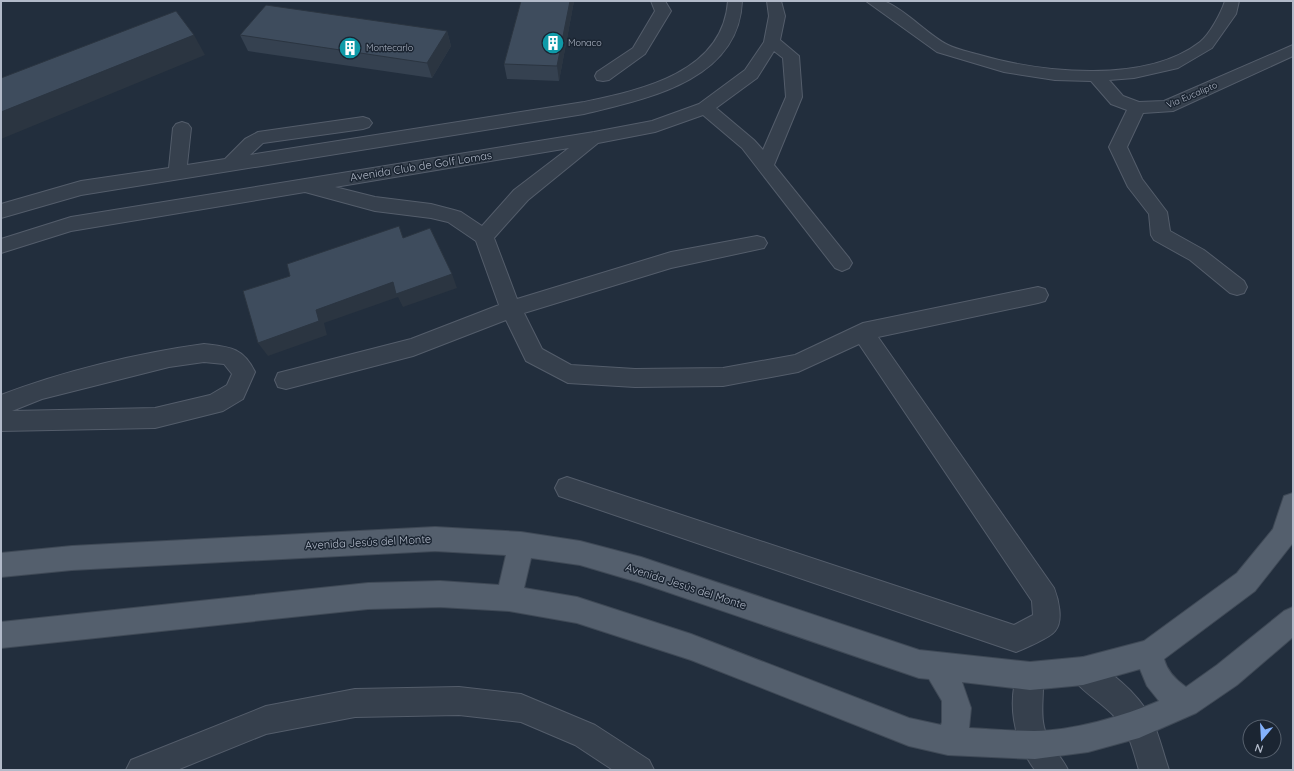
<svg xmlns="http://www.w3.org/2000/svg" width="1294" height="771" viewBox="0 0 1294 771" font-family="Quicksand,sans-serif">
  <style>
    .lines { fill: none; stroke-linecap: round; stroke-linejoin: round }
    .minor-casing { stroke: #545d6b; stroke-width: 2 }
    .major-casing { stroke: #3f4956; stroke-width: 2 }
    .minor { fill: #36404d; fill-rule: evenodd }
    .major { fill: #545f6d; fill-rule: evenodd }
    .wall { fill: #354150 }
    .shaded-wall { fill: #2b3541 }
    .building { fill: #3e4c5d; stroke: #2b3541 }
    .labels { text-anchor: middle; stroke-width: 3; stroke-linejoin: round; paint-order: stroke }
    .far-poi-label { font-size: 9px; fill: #b2bac9; stroke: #1b2532; text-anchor: start }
    .far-street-label { font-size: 9px; fill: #b2bac9; stroke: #1b2532 }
    .street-label { font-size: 11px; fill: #b2bac9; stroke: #1b2532 }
  </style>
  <rect width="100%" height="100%" fill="#222e3d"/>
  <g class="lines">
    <!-- minor casing -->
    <g class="minor-casing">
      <g id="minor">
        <path d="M651,1H665L671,11L645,54L609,80L603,81L597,80L595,76L597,72L633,48L655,11Z"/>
        <path d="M728,1H742C739,81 646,99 584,114L81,195L1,218V204L81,181L169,168L173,128L176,124L182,122L188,124L191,128L187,165L225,159L245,139L258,132L363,117L369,119L372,123L369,127L363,129L263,143L250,155L584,102C641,90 723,73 728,1Z"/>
        <path d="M767,1H781L785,16L780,40L799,56L802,97L774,165L849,258L852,263L849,268L842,271L835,268L742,148L703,115L655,132L598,143L528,200L494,238L517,299L671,252L757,236L764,238L767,243L764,248L671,268L524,313L542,349L571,365L635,369L723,368L795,355L863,323L1038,287L1045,289L1048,295L1045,301L1038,303L878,337L1054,588C1058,598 1064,621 1055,631C1051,637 1024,649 1016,652L559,496L555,488L559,480L567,477L1014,625L1033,615L1032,601L859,344L798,372L723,386L635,387L568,383L526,361L506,320L413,356L286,389L278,387L275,380L278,373L411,339L499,305L476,241L448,222L431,218L375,211L305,192L71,231L1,253V239L71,217L594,132L652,121L699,104L745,70L764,42L769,16ZM774,51L783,58L786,97L763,150L754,140L716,108L757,78ZM569,148L514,190L482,226L461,212L454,210L431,204L375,197L335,187Z"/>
        <path d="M866,1C871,1 881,0 886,2C907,11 928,35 948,45C958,50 970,52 980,55C1042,73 1146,84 1200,42C1210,34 1221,13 1225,1H1239L1236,14L1212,48L1178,68L1134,78L1109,80L1123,96L1139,102L1164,101L1293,45V56L1173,111L1143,113L1127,147L1142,179L1167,212L1170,231L1204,250L1244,281L1247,287L1244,293L1237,295L1230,293L1190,260L1154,240L1151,235L1149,214L1128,187L1109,147L1127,110L1111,104L1091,81L1055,80L1004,72L937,52Z"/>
        <path d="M204,344C229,347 243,347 255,372L243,399L223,411L155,428L1,431V395C63,371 138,353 204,344ZM204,362L224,364L232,374L227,385L210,395L155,408L12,411L42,399L169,367Z"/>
        <path d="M1083,657C1108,668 1138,693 1151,718C1159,734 1163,753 1169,770H1139C1133,750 1130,733 1115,717C1101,701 1077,690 1069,671L1073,661Z"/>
        <path d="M1030,662L1040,666C1047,685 1039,707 1044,727C1047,744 1061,755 1068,770H1035C1013,741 1006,700 1020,666Z"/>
        <path d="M459,687L521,694L595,725L649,760L654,770H613L575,745L521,722L459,715L355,717L266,734L177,770H126L131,760L266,706L355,689Z"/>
      </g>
    </g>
    <!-- major casing -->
    <g class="major-casing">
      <path id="major" d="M1293,493L1292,544L1255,591L1164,659C1167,671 1176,680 1186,687L1217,665L1284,611L1293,607V637L1237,685L1196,713L1139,738L1088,752L1035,759L948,755L909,746L691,660L577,623L509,611L440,607L368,609L1,648V622L368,583L440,581L499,585L506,555L435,551L72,570L1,577V553L72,546L435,527L521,532L580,541L641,557L919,650L1030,662L1083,657L1144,641L1237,573L1273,529L1284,496ZM531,558L580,565L641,583L919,678L929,679L942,701V722L941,725L909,718L691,634L577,597L524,588ZM1140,669L1147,686L1159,701C1124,716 1072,731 1034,731C1012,731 990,729 969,728L971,708L962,682L1030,690L1083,685Z"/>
    </g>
    <!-- minor -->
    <use href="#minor" class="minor"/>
    <!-- major -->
    <use href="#major" class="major"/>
  </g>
  <!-- wall -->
  <g class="wall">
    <path d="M521,1H574L559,81L507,79L504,64Z"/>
    <path d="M447,31L451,46L432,78L248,51L240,35Z"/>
  </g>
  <!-- shaded-wall -->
  <g class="shaded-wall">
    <path d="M570,1H574L559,81L557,66Z"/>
    <path d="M447,31L451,46L432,78L427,63Z"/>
    <path d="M194,35L205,55L1,139V112Z"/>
    <path d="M452,274L457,288L403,307L398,297L324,323L327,335L268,356L258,343L316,310L393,282Z"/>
  </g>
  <!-- building -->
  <g class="building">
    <path d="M521,1H570L557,66L504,64Z"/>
    <path d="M266,5L447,31L427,63L240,35Z"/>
    <path d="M176,11L194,35L1,112V78Z"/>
    <path d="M399,226L403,238L430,228L452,274L396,294L393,282L316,310L319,321L258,343L243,291L290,276L287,264Z"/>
  </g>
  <!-- icons -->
  <defs>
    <g id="building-disc" transform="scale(1.15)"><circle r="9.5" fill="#0f9aa8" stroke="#1b2532"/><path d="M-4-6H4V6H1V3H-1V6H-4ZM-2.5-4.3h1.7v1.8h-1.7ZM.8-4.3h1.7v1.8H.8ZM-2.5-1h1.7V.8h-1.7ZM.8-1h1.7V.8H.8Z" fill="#fff"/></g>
  </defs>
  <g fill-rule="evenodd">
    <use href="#building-disc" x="553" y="43"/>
    <use href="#building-disc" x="350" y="48"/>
  </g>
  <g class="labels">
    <!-- far-poi labels -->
    <g class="far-poi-label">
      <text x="568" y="46">Monaco</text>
      <text x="366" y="51">Montecarlo</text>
    </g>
    <!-- far-street labels -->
    <g class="far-street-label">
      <text transform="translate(1192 95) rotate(-23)" y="3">Via Eucalipto</text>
    </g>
    <!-- street labels -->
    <g class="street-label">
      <text transform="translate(421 166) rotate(-9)" y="4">Avenida Club de Golf Lomas</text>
      <text transform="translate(368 542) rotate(-3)" y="4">Avenida Jesús del Monte</text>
      <text transform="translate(686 586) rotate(18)" y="4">Avenida Jesús del Monte</text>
    </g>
  </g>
  <!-- border -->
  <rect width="1294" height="771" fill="none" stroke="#b2bac9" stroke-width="4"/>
  <!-- north arrow -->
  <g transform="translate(1262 739) rotate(198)"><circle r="19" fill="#1b2532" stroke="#57616e"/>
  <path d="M0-3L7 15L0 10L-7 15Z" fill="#84b2fc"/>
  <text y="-6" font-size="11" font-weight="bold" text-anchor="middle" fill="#b2bac9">N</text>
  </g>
</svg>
